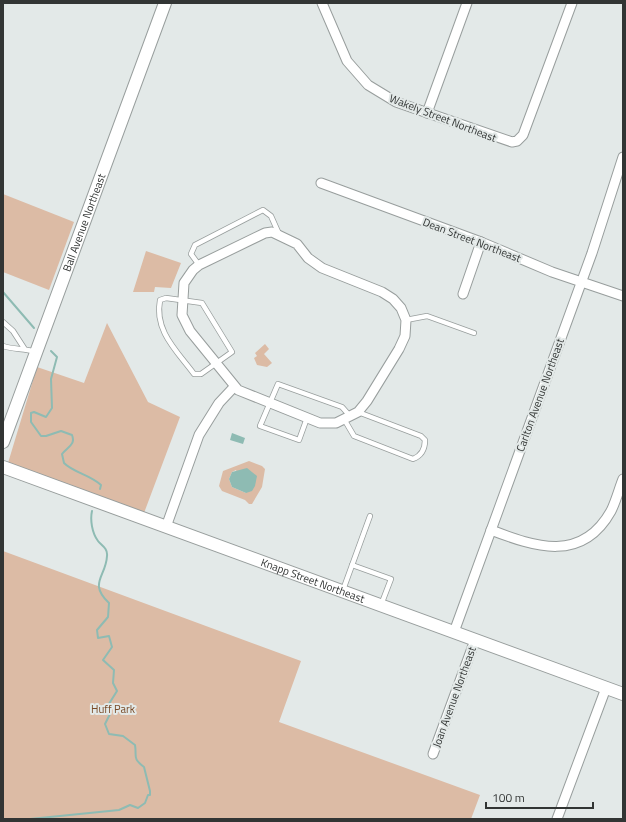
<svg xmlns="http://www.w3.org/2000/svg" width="626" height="822" viewBox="0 0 626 822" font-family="'Titillium Web',sans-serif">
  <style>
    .green { fill: #dcbba5; fill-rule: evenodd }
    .water { fill: #8ebbb3 }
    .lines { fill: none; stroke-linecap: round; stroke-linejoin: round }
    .stream { stroke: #8ebbb3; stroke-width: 2 }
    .lane-casing { stroke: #989e9d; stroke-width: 6 }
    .street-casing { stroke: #989e9d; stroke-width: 11 }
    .secondary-casing { stroke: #989e9d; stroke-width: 14 }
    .lane { stroke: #fff; stroke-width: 4.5 }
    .street { stroke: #fff; stroke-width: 9 }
    .secondary { stroke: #fff; stroke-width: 12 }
    .labels { text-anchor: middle; stroke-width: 4; stroke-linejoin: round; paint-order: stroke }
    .street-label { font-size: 11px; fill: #323534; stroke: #e3e9e8 }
    .park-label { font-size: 11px; fill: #784a27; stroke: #e3e9e8 }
  </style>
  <rect width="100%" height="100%" fill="#e3e9e8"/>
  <!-- green -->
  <g class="green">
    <path d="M3,194L74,222L49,290L3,272Z"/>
    <path d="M146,251L181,263L171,288L155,287L154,292H133Z"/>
    <path d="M107,323L148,402L180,417L144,513L8,463L37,367L84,383Z"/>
    <path d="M265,344L269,349L264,354L272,363L267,367L257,365L254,358L257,356L255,353Z"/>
    <path d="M249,461L262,466L265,469L262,487L252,504H249L245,500L222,491L219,486L223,471ZM236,470L246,493L232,487L229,479L232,472Z"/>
    <path d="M3,551L301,661L279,722L480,795L471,819H3Z"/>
  </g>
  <!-- water -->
  <g class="water">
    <path d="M232,433L245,438L243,444L230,440Z"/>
    <path d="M247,468L257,476L255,486L252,491L246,493L232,487L229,479L232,472Z"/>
  </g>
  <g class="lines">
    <!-- stream -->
    <g class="stream">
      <path d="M3,292L34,328"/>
      <path d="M51,351L57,357L51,379L52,408L46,417L34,412L31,413V422L41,436H46L61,431L72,435C76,445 67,447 62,454L64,463C74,473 89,474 101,485L100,489"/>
      <path d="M30,819L119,810L130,805L138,808L145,803L148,795H150V791L144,767C132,758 137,757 135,745L123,736L109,734L105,724L110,714L107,707L117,691L113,683L114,670L103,660L112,647L109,636L98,638L97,630L108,617L109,603C88,583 106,577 107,556C108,548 101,545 98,541C92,533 90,520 92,511"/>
    </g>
    <!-- lane casing -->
    <g class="lane-casing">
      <g id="lane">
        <path d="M199,265L191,254L195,245L259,212L263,210L271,216L279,234"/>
        <path d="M166,298L202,303L232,352L201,374H194C177,351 154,331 160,300Z"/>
        <path d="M406,320L427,316L474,333"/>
        <path d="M3,322L13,331L24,348"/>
        <path d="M3,346C15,350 23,348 36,352"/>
        <path d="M307,418L299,440L260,426L278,384L342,407L350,416"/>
        <path d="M344,419L354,436L413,459C421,456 425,449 425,440L421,436L358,412"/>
        <path d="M352,565L391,579L381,605"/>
        <path d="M343,590L370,516"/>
      </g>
    </g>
    <!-- street casing -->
    <g class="street-casing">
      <g id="street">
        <path d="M322,3L347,61L368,85L396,102L512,142L517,141L523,135L572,3"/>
        <path d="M427,113L467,3"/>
        <path d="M321,183L481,242L552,272L623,296"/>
        <path d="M272,232L297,244L308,258L322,268L382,292L393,299L401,308L406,320L405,336L399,349L367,401L358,412L336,423H320L238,390L190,331L182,315L184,283L193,270L199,265L265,233Z"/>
        <path d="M463,294L481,242"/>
        <path d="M166,527L199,435L219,403L234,387"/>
        <path d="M491,530C535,547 582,563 611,511C616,501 619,489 623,479"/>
        <path d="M454,632L592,253L623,157"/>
        <path d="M433,754L475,640"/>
        <path d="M557,819L606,688"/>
      </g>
    </g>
    <!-- secondary casing -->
    <g class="secondary-casing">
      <g id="secondary">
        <path id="s1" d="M3,442L165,3"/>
        <path id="s2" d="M3,467L623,694"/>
      </g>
    </g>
    <!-- lane -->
    <use href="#lane" class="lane"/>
    <!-- street -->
    <use href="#street" class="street"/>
    <!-- secondary -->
    <use href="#secondary" class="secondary"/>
  </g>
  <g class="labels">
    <!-- street labels -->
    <g class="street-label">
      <text transform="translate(443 118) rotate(21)" y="4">Wakely Street Northeast</text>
      <text dy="4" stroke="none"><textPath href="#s1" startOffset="234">Ball Avenue Northeast</textPath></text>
      <text transform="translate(472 240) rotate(21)" y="4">Dean Street Northeast</text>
      <text transform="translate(540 395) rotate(-70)" y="4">Carlton Avenue Northeast</text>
      <text dy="4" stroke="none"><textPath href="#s2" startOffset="330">Knapp Street Northeast</textPath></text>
      <text transform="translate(454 697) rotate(-70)" y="4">Joan Avenue Northeast</text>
    </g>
    <!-- park labels -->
    <g class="park-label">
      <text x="113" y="713">Huff Park</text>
    </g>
  </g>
  <!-- border -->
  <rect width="626" height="822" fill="none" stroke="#323534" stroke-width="8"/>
  <!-- scale -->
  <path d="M486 802v6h107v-6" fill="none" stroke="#323534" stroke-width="2"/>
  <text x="492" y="802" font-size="12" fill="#323534" stroke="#e3e9e8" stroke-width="3" paint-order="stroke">100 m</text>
</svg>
